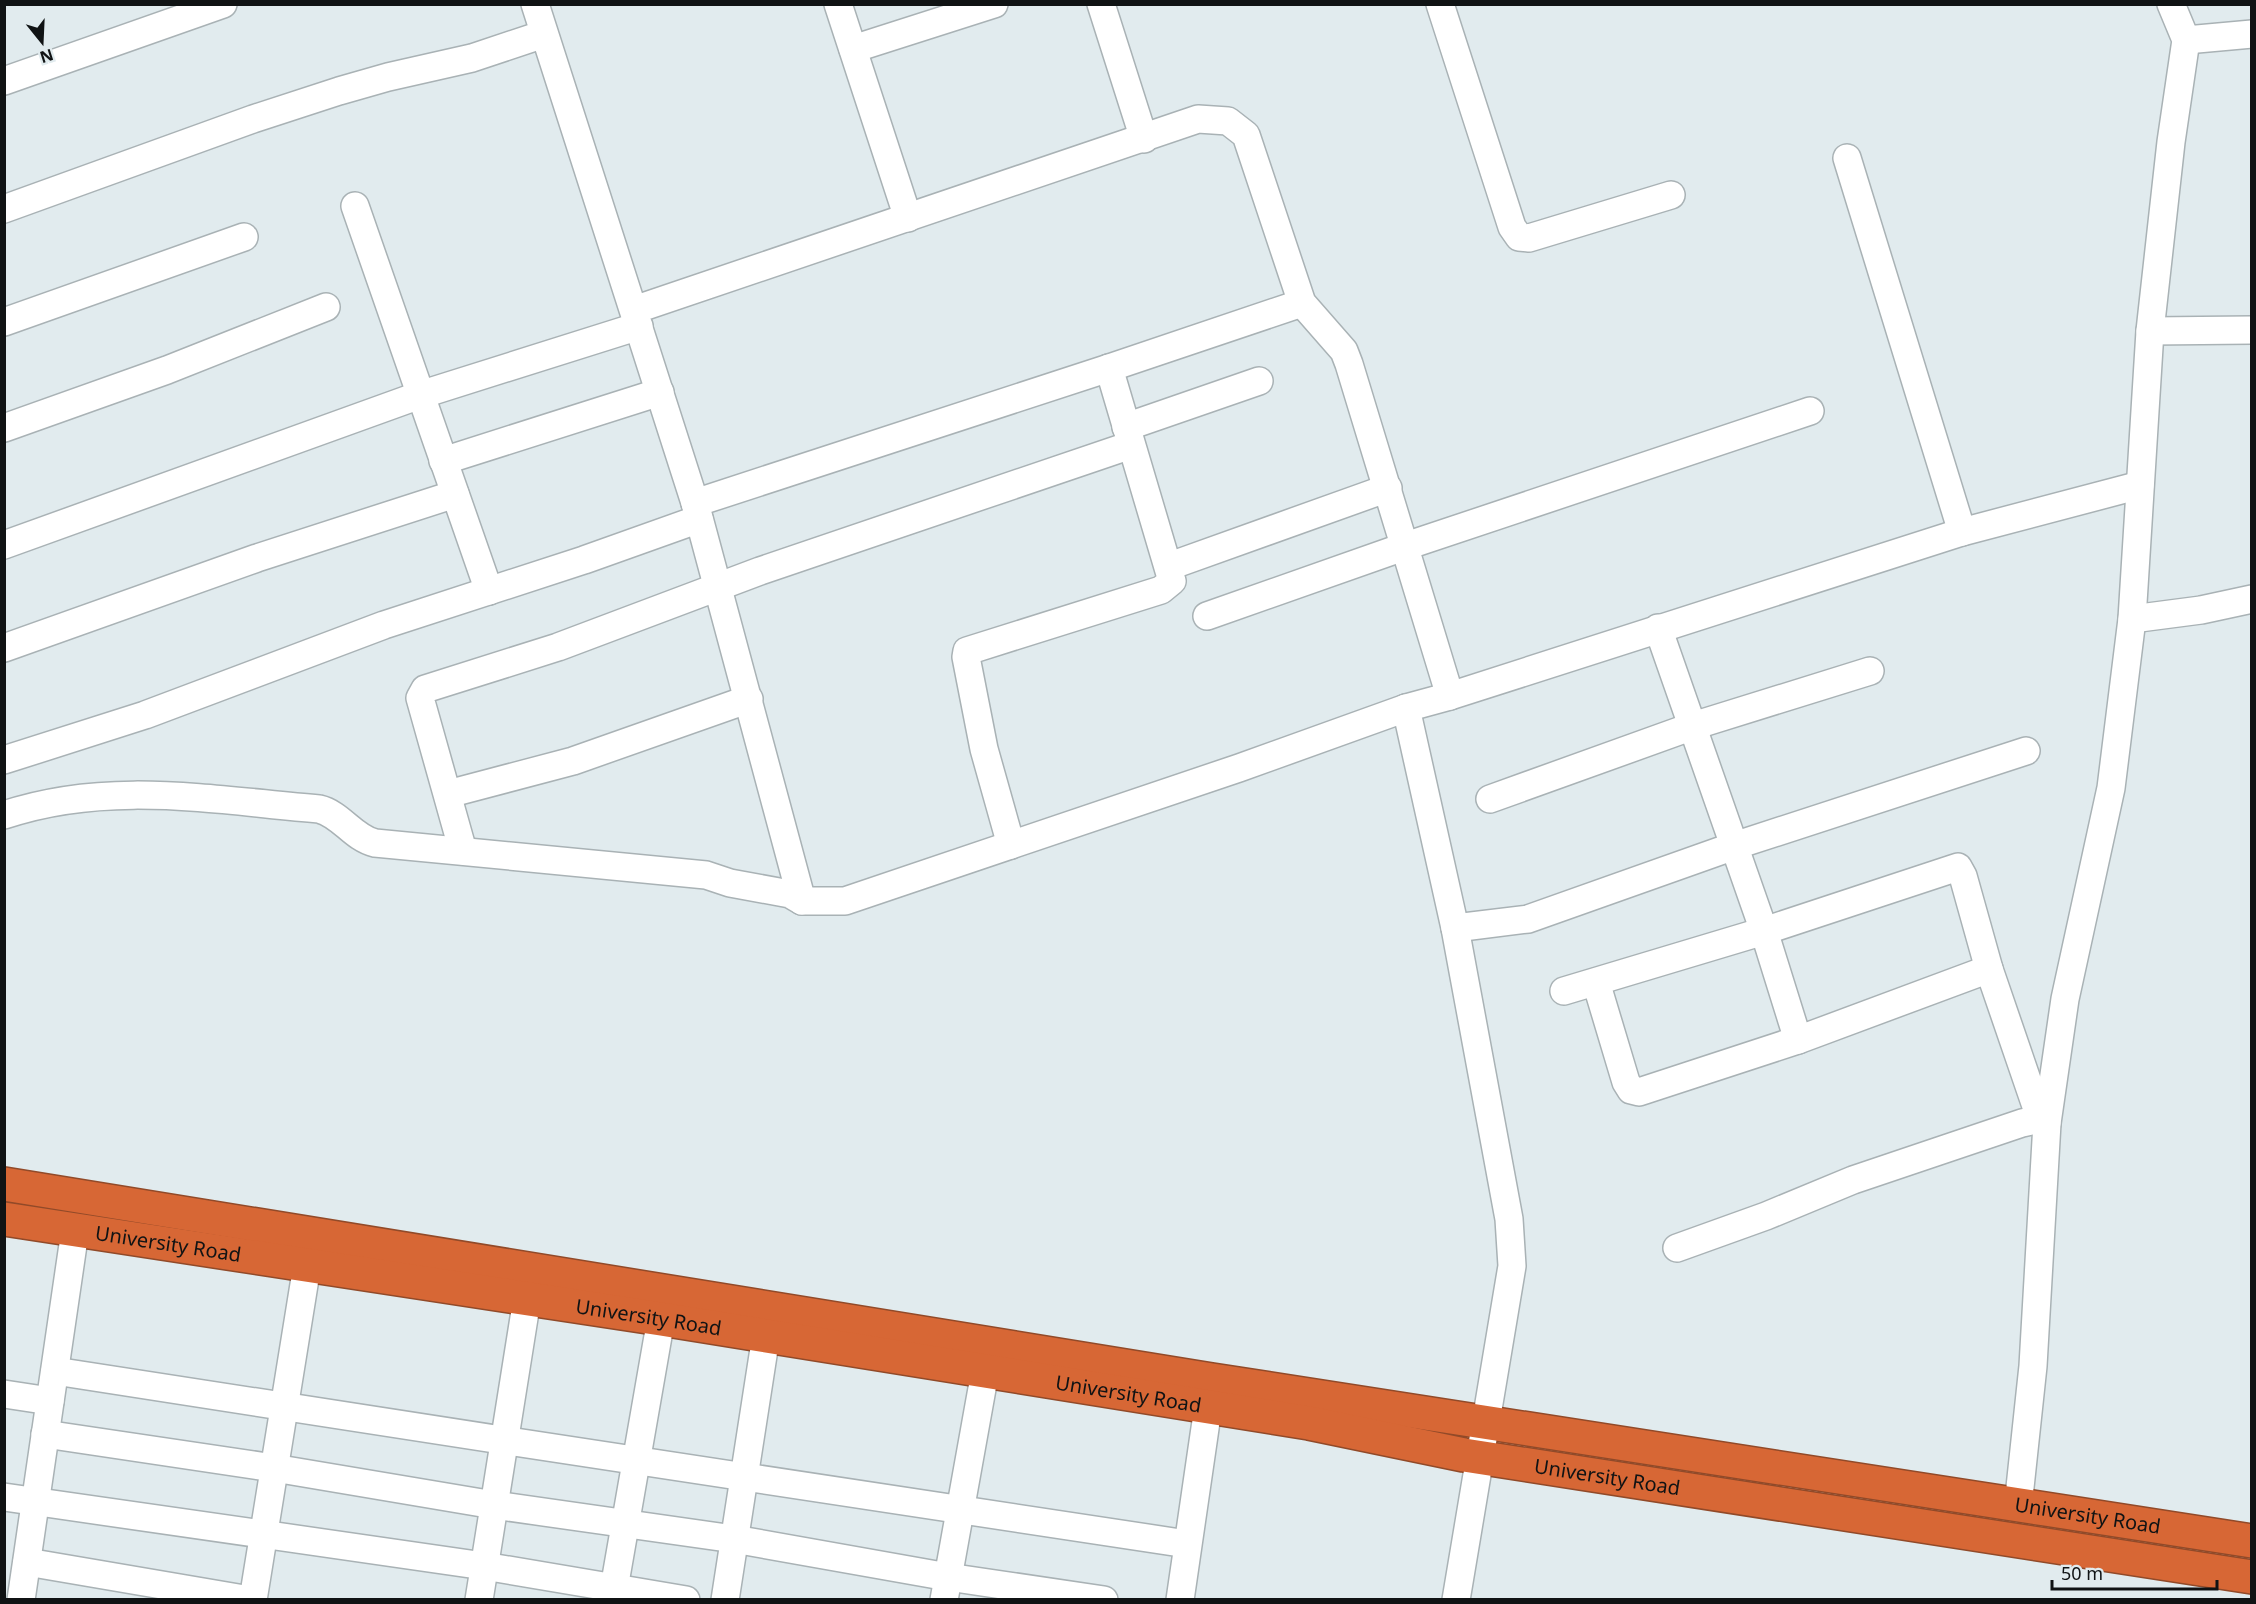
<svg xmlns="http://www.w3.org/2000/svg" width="2256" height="1604" viewBox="0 0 2256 1604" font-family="'Noto Sans',sans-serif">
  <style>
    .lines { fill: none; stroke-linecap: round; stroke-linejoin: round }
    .minor-casing { stroke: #a9b2b5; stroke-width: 30 }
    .highway-casing { stroke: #914a29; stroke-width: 36 }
    .minor { stroke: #fff; stroke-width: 27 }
    .highway { stroke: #d76735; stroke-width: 33 }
    .labels { text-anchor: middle; stroke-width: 4.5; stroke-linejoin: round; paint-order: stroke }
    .street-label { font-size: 20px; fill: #101314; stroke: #e1ebee }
  </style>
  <rect width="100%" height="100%" fill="#e1ebee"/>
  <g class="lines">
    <!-- minor casing -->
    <g class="minor-casing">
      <g id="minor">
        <path d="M535,4L695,503L802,901"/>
        <path d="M838,4L908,218"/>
        <path d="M1101,4L1144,139"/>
        <path d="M1440,4L1512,227L1519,237L1529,238L1671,195"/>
        <path d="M2186,40L2252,34"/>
        <path d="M853,49L994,4"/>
        <path d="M4,81L223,4"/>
        <path d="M1847,158L1962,532"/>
        <path d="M355,206L489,591"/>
        <path d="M4,209L253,119L339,91L388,77L472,58L544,34"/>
        <path d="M634,310L1198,119L1228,121L1246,135L1302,303L1344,351L1349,364L1450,696"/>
        <path d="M4,322L244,237"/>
        <path d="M2150,331L2252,330"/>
        <path d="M1126,427L1259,381"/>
        <path d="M4,428L167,370L326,307"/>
        <path d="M443,461L660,392"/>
        <path d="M695,503L1109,368L1302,303"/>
        <path d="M4,545L420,395L639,326"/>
        <path d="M1170,566L1388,488"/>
        <path d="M1207,616L1406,546L1810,411"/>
        <path d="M2132,619L2201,610L2252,599"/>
        <path d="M1658,628L1764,931L1798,1040"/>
        <path d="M4,648L257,558L455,494"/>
        <path d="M1406,708L1455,928L1509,1219L1512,1266L1456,1600"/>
        <path d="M4,760L145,715L384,625L584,560L699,519"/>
        <path d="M448,794L573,761L749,699"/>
        <path d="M1490,799L1693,726L1870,671"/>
        <path d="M4,815C108,780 212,800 319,809C341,814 353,838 375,843L706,875L730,883L790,894L802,901H845L1239,768L1406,708L1450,696L1962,532L2140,485"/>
        <path d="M1011,845L984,749L966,657L967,651L1161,590L1172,581L1109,368"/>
        <path d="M463,851L420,698L425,689L558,647L760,571L1131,445"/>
        <path d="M1455,928L1528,919L1734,846L2026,751"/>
        <path d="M1596,982L1626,1082L1631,1090L1639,1092L1798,1040L1989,969"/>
        <path d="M1564,991L1764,931L1958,867L1963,876L1989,969L2037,1109L2036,1120"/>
        <path d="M1677,1248L1766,1216L1853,1180L2022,1123L2036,1120L2047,1123"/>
        <path d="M55,1371C432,1430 810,1487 1187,1544"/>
        <path d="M4,1394L50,1401"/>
        <path d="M45,1434L274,1468L494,1505L734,1539L948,1577L1104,1600"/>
        <path d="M4,1497L484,1566L686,1600"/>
        <path d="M2018,1506L2033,1366L2047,1123L2065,999L2111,788L2132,619L2150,331L2171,142L2186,40L2171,4"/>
        <path d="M27,1562L250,1600"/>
        <path d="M21,1600L75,1231"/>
        <path d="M253,1600L307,1266"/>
        <path d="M479,1600L527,1299"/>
        <path d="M612,1600L661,1319L666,1301"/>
        <path d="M725,1600L766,1336"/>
        <path d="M944,1600L985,1372L992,1352"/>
        <path d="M1180,1600L1211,1387"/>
      </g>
    </g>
    <!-- highway casing -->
    <g class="highway-casing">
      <g id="highway">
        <path id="s1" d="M4,1184L1212,1380L2252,1541"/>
        <path id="s2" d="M4,1219L661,1319L1309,1423L1464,1455L2252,1577"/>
      </g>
    </g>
    <!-- minor -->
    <use href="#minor" class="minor"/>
    <!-- highway -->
    <use href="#highway" class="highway"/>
  </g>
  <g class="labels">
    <!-- street labels -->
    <g class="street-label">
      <text dy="7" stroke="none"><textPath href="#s2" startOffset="166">University Road</textPath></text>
      <text dy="7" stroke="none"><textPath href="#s2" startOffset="652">University Road</textPath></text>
      <text dy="7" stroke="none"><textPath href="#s2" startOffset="1138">University Road</textPath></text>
      <text dy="7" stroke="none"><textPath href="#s2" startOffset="1624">University Road</textPath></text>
      <text dy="7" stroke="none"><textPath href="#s1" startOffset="2110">University Road</textPath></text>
    </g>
  </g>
  <!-- border -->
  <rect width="2256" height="1604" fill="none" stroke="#101314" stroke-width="12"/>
  <!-- north arrow -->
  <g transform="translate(42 42) rotate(162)" stroke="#e1ebee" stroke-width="4.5" paint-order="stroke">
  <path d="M0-4.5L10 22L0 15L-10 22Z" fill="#101314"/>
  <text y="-9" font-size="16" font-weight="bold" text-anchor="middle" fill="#101314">N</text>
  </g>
  <!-- scale -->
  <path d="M2052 1580v9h165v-9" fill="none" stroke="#101314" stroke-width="3"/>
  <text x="2061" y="1580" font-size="18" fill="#101314" stroke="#e1ebee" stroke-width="4.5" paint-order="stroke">50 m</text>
</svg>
